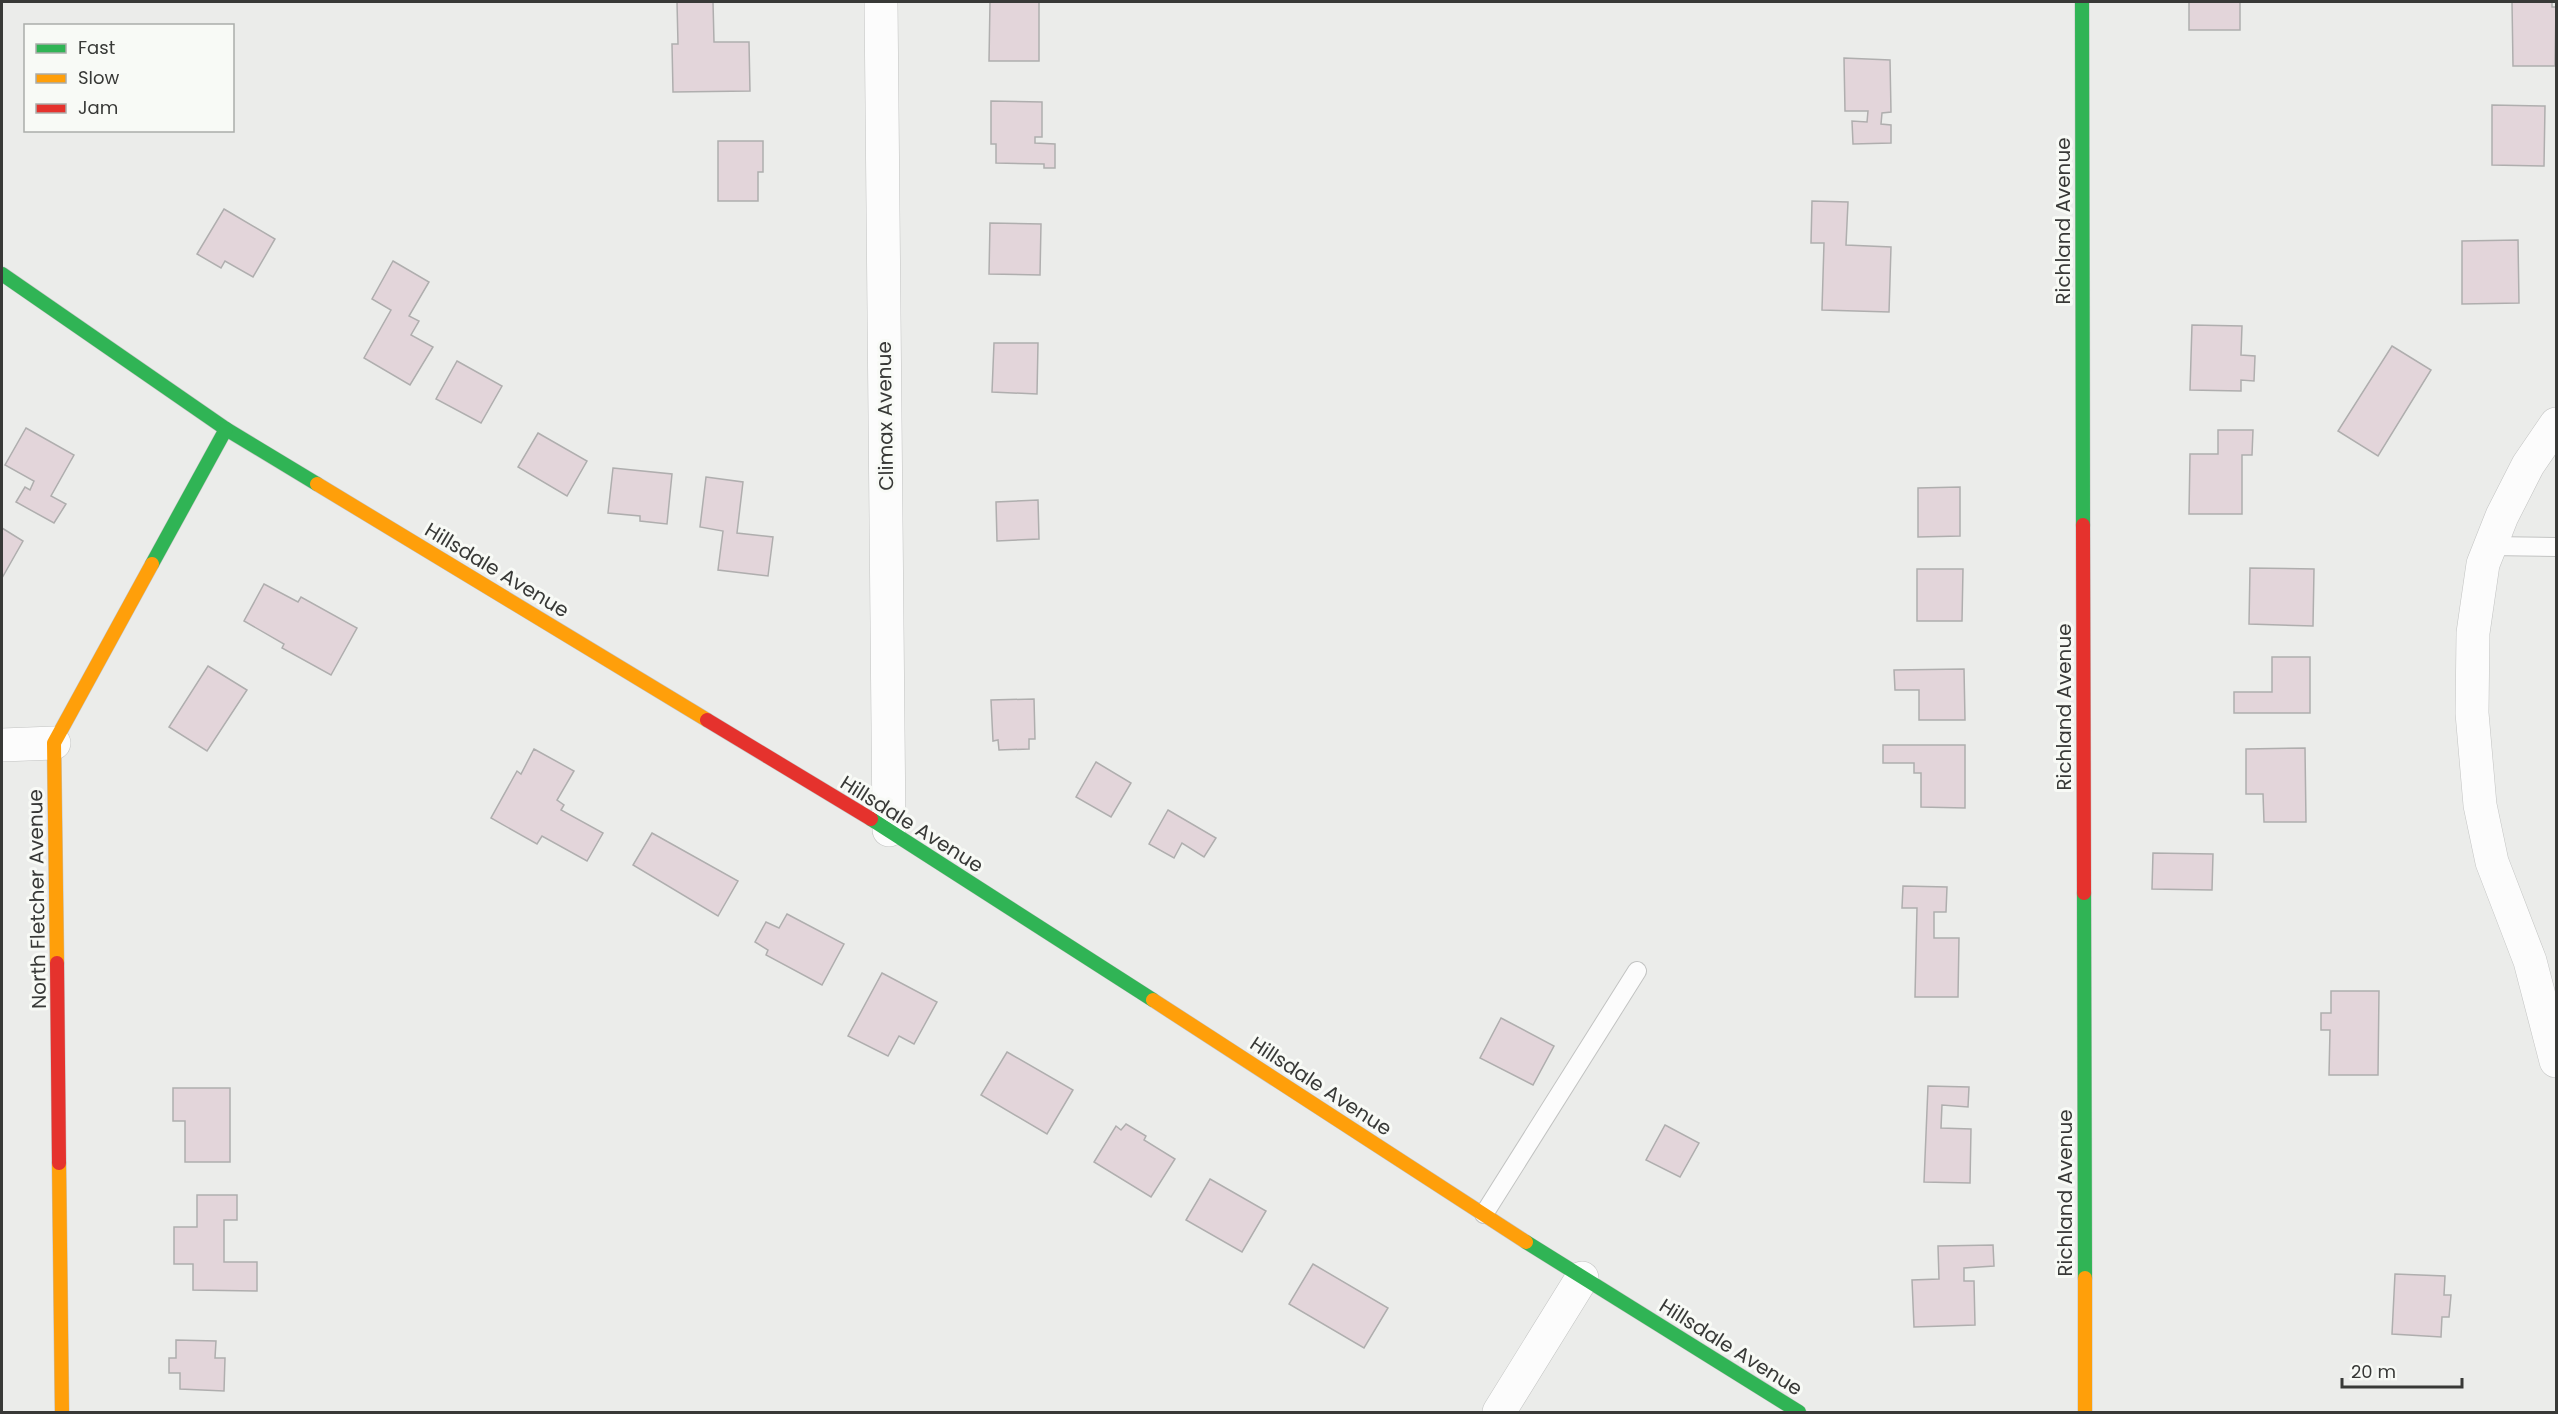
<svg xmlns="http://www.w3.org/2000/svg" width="2558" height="1414" viewBox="0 0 2558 1414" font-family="Poppins,sans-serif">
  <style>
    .building { fill: #e3d5da; stroke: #afaeae; stroke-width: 1.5 }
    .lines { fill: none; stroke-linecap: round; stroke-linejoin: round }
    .lane-casing { stroke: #c2c3c2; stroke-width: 20 }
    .street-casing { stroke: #c2c3c2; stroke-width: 34 }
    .fast-casing { stroke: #c2c3c2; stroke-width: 15 }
    .slow-casing { stroke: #c2c3c2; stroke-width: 15 }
    .jam-casing { stroke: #c2c3c2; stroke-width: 15 }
    .lane { stroke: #fcfcfc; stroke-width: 18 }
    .street { stroke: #fcfcfc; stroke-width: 33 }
    .fast { stroke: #30b455; stroke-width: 14 }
    .slow { stroke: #ff9f0a; stroke-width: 14 }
    .jam { stroke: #e5322d; stroke-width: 14 }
    .labels { text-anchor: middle; stroke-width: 6; stroke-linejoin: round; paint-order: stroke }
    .street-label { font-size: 20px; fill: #383937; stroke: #f8faf6 }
  </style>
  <rect width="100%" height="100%" fill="#ebecea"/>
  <!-- building -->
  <g class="building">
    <path d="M677,2H713L714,42H749L750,91L673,92L672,44H678Z"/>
    <path d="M990,2H1039V61H989Z"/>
    <rect x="2189" y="2" width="51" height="28"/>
    <path d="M2512,2H2552V7H2556L2555,66H2513Z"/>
    <path d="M1844,58L1890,60L1891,112L1882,113L1881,124L1891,125V143L1853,144L1852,121L1867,122L1868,111H1845Z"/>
    <path d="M991,101L1042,102V137H1035V143L1055,144V168H1044V164L996,163V144H991Z"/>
    <path d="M2492,105L2545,106L2544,166L2492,165Z"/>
    <path d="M718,141H763V172H758V201H718Z"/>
    <path d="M1812,201L1848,202L1846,245L1891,247L1889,312L1822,310L1824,243H1811Z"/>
    <path d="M224,209L275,239L253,277L225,261L221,268L197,254Z"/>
    <path d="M990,223L1041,224L1040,275L989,274Z"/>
    <path d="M2518,240L2519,303L2462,304V241Z"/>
    <path d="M393,261L429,282L409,316L419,321L411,335L433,347L410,385L364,358L391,310L372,299Z"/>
    <path d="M2192,325L2242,326L2241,355L2255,356L2254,381L2241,380V391L2190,390Z"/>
    <path d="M994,343H1038L1037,394L992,392Z"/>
    <path d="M2392,346L2431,370L2378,456L2338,431Z"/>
    <path d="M457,361L502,386L481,423L436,399Z"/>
    <path d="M26,428L74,455L51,496L66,504L54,523L16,502L25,487L30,490L34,481L5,465Z"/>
    <path d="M2218,430H2253L2252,455H2242V514H2189L2190,454H2218Z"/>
    <path d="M538,433L587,461L567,496L518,467Z"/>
    <path d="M613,468L672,474L667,524L640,521V516L608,513Z"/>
    <path d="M706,477L743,482L737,533L773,537L768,576L718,570L723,531L700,527Z"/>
    <path d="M1960,487V536L1918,537V488Z"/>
    <path d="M1038,500L1039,539L997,541L996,502Z"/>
    <path d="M2,528L23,541L2,578Z"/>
    <path d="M2250,568L2314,569L2313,626L2249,624Z"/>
    <path d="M1917,569H1963L1962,621H1917Z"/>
    <path d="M264,584L298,602L301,597L357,628L331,675L282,648L284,644L244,621Z"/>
    <path d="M2272,657H2310V713H2234V692H2272Z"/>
    <path d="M208,666L247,690L207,751L169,727Z"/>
    <path d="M1964,669L1965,720H1919V690H1895L1894,670Z"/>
    <path d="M1034,699L1035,739H1029V749L999,750L998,740L993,741L991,700Z"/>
    <path d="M1883,745H1965V808L1921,807V773H1914V763H1883Z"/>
    <path d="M2305,748L2306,822H2264L2263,794H2246V749Z"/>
    <path d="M534,749L574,771L557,800L564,805L561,810L603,833L587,861L542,836L537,844L491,818L517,771L521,774Z"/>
    <path d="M1096,762L1131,783L1111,817L1076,797Z"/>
    <path d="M1168,810L1216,838L1204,857L1182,843L1174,858L1149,844Z"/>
    <path d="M652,833L738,881L718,916L633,865Z"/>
    <path d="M2153,853L2213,854L2212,890L2152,889Z"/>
    <path d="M1903,886L1947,887L1946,912H1934V938H1959L1958,997H1915L1917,908H1902Z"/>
    <path d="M787,914L844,944L822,985L766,955L768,950L755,942L766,922L779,928Z"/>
    <path d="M882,973L937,1002L914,1044L899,1036L888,1056L848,1036Z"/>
    <path d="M2331,991H2379L2378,1075H2329L2330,1030H2321V1013H2331Z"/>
    <path d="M1501,1018L1554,1046L1533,1085L1480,1058Z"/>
    <path d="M1007,1052L1073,1090L1047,1134L981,1095Z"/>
    <path d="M1928,1086L1969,1087L1968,1107L1942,1105L1941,1128L1971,1129L1970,1183L1924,1182Z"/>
    <path d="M173,1088H230V1162H185V1121H173Z"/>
    <path d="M1126,1124L1146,1136L1144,1140L1175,1159L1151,1197L1094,1162L1116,1126L1121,1130Z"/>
    <path d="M1665,1125L1699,1143L1680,1177L1646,1160Z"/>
    <path d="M1210,1179L1266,1211L1242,1252L1186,1220Z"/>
    <path d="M197,1195H237V1220H224V1262H257V1291L193,1290V1264H174V1227H197Z"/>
    <path d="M1993,1245L1994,1266L1964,1268V1281H1974L1975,1325L1914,1327L1912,1280L1939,1279L1938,1246Z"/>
    <path d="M1313,1264L1388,1308L1364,1348L1289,1304Z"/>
    <path d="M2395,1274L2445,1276L2444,1295H2451L2449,1317H2442L2441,1337L2392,1334Z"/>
    <path d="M176,1340L216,1341L215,1358H225L224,1391L180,1389V1373H169V1358H176Z"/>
  </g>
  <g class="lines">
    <!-- lane casing -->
    <g class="lane-casing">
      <g id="lane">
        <path d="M2490,546L2556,547"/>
        <path d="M1484,1214L1637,971"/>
      </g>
    </g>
    <!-- street casing -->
    <g class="street-casing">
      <g id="street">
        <path d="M881,2L889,830"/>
        <path d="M2556,424L2528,465L2502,516L2483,564L2473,633L2472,713L2480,805L2492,862L2530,961L2556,1061"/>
        <path d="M2,745L54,743"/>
        <path d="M1499,1412L1582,1278"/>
      </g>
    </g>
    <!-- fast casing -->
    <g class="fast-casing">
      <g id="fast">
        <path d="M2082,2L2083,525"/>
        <path d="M2,274L226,429L317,484"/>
        <path d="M152,564L226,429"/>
        <path d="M871,819L1153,1000"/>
        <path d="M2084,893L2085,1278"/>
        <path d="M1526,1242L1799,1412"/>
      </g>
    </g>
    <!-- slow casing -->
    <g class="slow-casing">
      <g id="slow">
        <path d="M317,484L707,720"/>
        <path d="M57,963L54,743L152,564"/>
        <path d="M1153,1000L1526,1242"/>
        <path d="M59,1163L62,1412"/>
        <path d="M2085,1278V1412"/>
      </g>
    </g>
    <!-- jam casing -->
    <g class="jam-casing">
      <g id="jam">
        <path d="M2083,525L2084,893"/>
        <path d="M707,720L871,819"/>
        <path d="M57,963L59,1163"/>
      </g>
    </g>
    <!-- lane -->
    <use href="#lane" class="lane"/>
    <!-- street -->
    <use href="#street" class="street"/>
    <!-- fast -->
    <use href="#fast" class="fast"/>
    <!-- slow -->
    <use href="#slow" class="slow"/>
    <!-- jam -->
    <use href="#jam" class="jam"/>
  </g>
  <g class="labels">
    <!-- street labels -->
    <g class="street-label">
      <text transform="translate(2063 221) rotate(-90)" y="7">Richland Avenue</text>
      <text transform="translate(885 416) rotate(-91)" y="7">Climax Avenue</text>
      <text transform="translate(497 570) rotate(31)" y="7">Hillsdale Avenue</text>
      <text transform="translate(2064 707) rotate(-90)" y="7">Richland Avenue</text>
      <text transform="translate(912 824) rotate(32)" y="7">Hillsdale Avenue</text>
      <text transform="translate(37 899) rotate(-91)" y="7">North Fletcher Avenue</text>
      <text transform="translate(1321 1086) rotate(33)" y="7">Hillsdale Avenue</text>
      <text transform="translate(2065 1193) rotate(-90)" y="7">Richland Avenue</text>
      <text transform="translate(1731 1347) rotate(32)" y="7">Hillsdale Avenue</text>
    </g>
  </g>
  <!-- border -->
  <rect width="2558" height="1414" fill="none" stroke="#383937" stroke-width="6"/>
  <!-- legend -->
  <rect x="24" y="24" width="210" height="108" fill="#f8faf6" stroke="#abadaa" stroke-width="1.5"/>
  <rect x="36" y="44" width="30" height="9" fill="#30b455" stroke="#abadaa" stroke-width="1.5"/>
  <text x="78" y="54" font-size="18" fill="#383937">Fast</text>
  <rect x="36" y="74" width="30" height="9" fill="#ff9f0a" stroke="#abadaa" stroke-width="1.5"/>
  <text x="78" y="84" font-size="18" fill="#383937">Slow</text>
  <rect x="36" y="104" width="30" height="9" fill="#e5322d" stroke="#abadaa" stroke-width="1.5"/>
  <text x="78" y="114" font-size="18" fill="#383937">Jam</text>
  <!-- scale -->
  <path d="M2342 1378v9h120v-9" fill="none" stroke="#383937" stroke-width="3"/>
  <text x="2351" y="1378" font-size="18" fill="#383937" stroke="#f8faf6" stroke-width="4.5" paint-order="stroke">20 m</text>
</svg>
